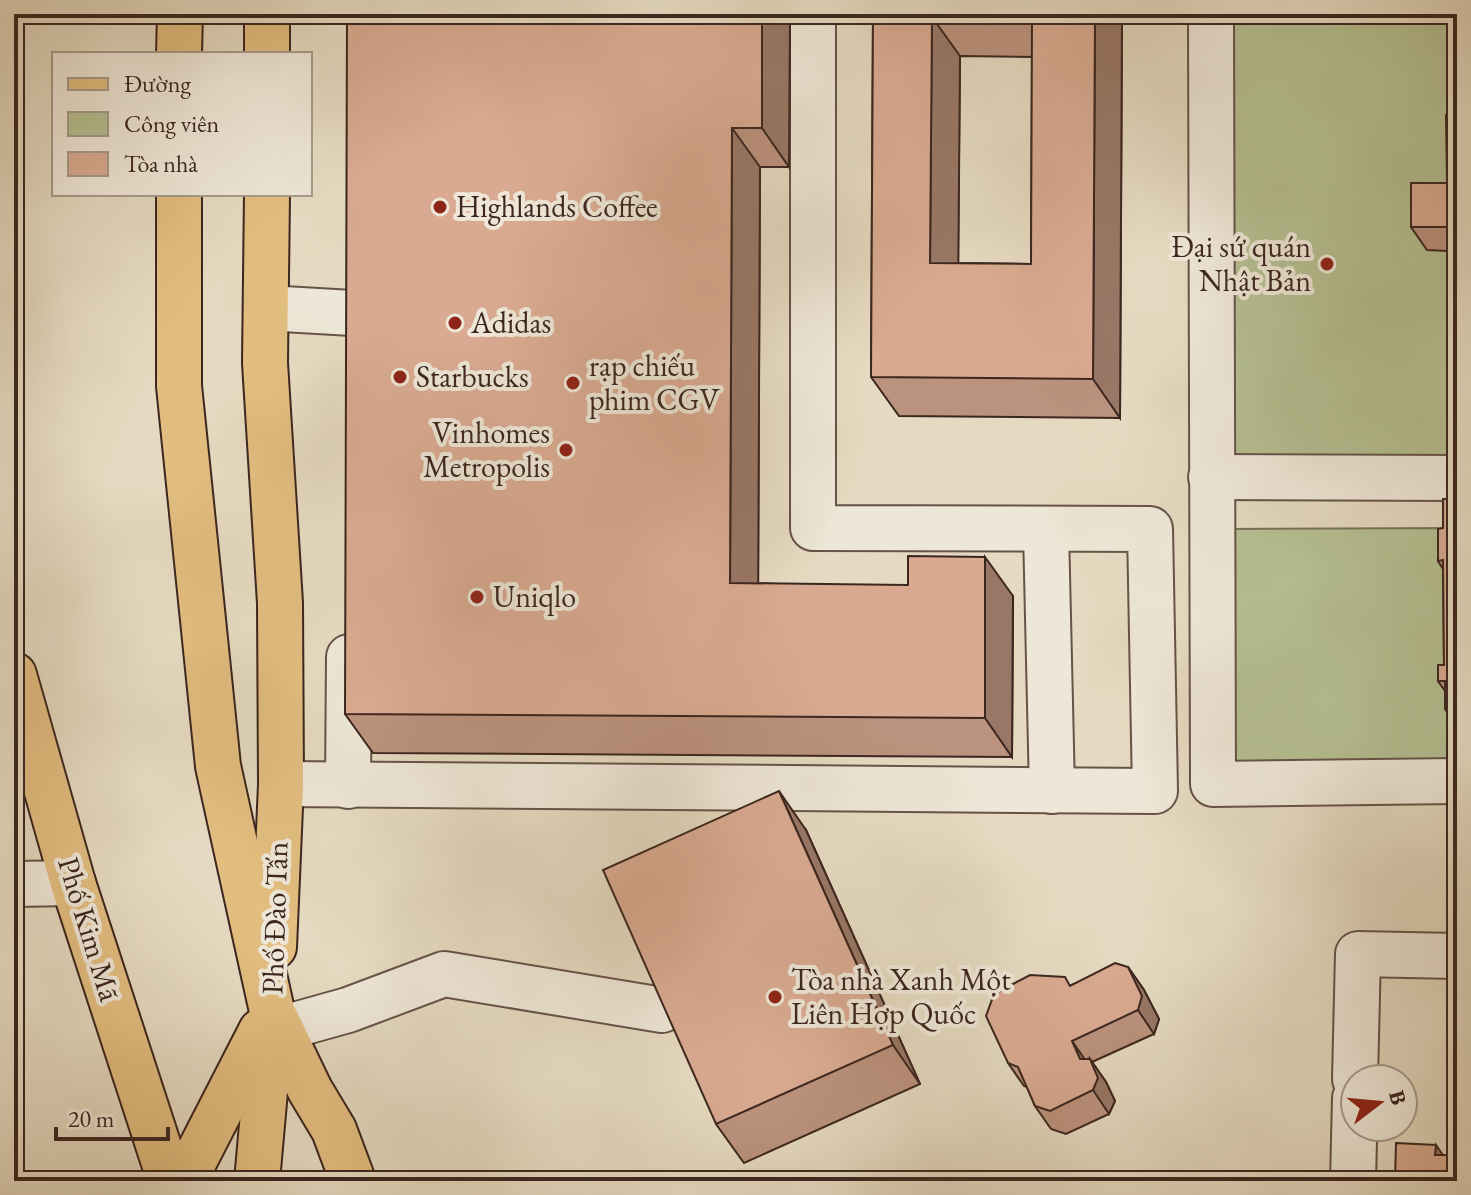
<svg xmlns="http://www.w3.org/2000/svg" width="1471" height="1195" viewBox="0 0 1471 1195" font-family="'EB Garamond',serif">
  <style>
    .green { fill: #b5bf92; stroke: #787258; stroke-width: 2 }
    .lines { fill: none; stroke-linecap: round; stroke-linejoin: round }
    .minor-casing { stroke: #665348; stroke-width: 48 }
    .major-casing { stroke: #3c261f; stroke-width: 48 }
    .minor { stroke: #eee7d7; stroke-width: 44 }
    .major { stroke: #e2bd80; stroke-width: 44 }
    .wall { fill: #bb927d; stroke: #3c261f; stroke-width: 2; fill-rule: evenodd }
    .shaded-wall { fill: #987766; stroke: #3c261f; stroke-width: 2 }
    .building { fill: #d9aa91; stroke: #3c261f; stroke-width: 2; fill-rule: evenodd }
    .poi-dot { fill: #8f2418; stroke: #eee7d7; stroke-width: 3 }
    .labels { text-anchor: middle; stroke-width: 8; stroke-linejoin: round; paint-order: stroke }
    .poi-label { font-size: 30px; fill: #3c261f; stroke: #eee7d7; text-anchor: start }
    .street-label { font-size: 30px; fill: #3c261f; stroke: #eee7d7 }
  </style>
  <rect width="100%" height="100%" fill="#e5dac1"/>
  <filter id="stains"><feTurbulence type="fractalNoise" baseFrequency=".0025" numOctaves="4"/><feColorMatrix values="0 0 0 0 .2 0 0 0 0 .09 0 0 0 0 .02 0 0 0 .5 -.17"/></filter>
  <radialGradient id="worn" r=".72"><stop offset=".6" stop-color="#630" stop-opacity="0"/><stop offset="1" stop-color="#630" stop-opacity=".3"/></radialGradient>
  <!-- green -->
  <g class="green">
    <path d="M1225,14H1457V459L1227,458Z"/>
    <path d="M1457,528V768L1226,771L1222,529Z"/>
  </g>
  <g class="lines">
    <!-- minor casing -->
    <g class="minor-casing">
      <g id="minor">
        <path d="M1211,14L1213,784L1457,781"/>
        <path d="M266,308L352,313"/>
        <path d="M1211,477L1457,478"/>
        <path d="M1046,530L1052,791"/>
        <path d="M281,784L1155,791L1150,529L813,528V14"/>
        <path d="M348,786L349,657"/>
        <path d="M14,884L73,883"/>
        <path d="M280,1029L348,1010L444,974L662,1010"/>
        <path d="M1355,1079L1358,954L1457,956"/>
        <path d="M1353,1181L1355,1098"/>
      </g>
    </g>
    <!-- major casing -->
    <g class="major-casing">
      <g id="major">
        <path d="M179,54L180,14"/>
        <path d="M267,54V14"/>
        <path d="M179,194V386L218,766L272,1011L310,1090L334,1130L353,1181"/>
        <path d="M267,194L265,363L280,603L281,784L274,947"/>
        <path d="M14,675L73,883L170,1181"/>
        <path d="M184,1181L261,1031"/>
        <path d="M257,1181L272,1012"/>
      </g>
    </g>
    <!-- minor -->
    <use href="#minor" class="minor"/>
    <!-- major -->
    <use href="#major" class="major"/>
  </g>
  <!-- wall -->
  <g class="wall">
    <path d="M790,14L789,167H760L758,583L1013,596L1012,757L373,753L345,714Z"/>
    <path d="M873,14H1122L1120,418L899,416L871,377ZM960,56L1032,57L1031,264L958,263Z"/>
    <path d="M1457,115V331L1448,317L1447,251L1427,250L1411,227L1447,183Z"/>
    <path d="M1457,499V726L1445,709V691L1438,681L1444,665L1443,569L1438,561L1443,528Z"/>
    <path d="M806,830L920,1084L744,1163L716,1124Z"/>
    <path d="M1128,967L1144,990L1159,1019L1154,1034L1092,1062L1106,1082L1115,1101L1109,1114L1066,1134L1051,1129L1035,1106L1027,1087L1024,1086L1008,1063L1071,985Z"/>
  </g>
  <!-- shaded-wall -->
  <g class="shaded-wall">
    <path d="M762,14H790L789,167L762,128Z"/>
    <path d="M1095,14H1122L1120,418L1093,379Z"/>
    <path d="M932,17L960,56L958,302L930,263Z"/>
    <path d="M732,128L760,167L758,622L730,583Z"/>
    <path d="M985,557L1013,596L1012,757L985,718Z"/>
    <path d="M779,791L806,830L920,1084L893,1045Z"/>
    <path d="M1128,967L1144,990L1159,1019L1154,1034L1138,1010Z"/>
    <path d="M1072,1041L1088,1064L1080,1059Z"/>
    <path d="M1090,1059L1106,1082L1115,1101L1109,1114L1093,1090Z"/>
    <path d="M1436,1145L1447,1161L1435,1155Z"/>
    <path d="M1454,1155L1457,1159V1181H1453Z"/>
  </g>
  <!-- building -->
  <g class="building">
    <path d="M347,14H762V128H732L730,583L908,585V556L985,557V718L345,714Z"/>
    <path d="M873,14H1095L1093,379L871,377ZM932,17L1032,18L1031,264L930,263Z"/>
    <path d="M1446,115H1457V317H1448L1447,227H1411V183H1447Z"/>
    <path d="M1443,499H1457V722L1445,709V681H1438V665H1444L1443,560L1438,561V529L1443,528Z"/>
    <path d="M779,791L893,1045L716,1124L603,870Z"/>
    <path d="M1115,963L1128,967L1142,996L1138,1010L1072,1041L1080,1059H1090L1098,1078L1093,1090L1050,1111L1035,1106L1018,1067L1008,1063L986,1016L994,994L1030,975L1065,977L1070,986Z"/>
    <path d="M1396,1143L1436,1145L1435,1155H1454L1453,1181H1395Z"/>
  </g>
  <!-- markers -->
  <g class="poi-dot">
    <circle cx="440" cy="207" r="8"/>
    <circle cx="1327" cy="264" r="8"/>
    <circle cx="455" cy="323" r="8"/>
    <circle cx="400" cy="377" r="8"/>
    <circle cx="573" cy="383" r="8"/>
    <circle cx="566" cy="450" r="8"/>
    <circle cx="477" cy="597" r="8"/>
    <circle cx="775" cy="997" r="8"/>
  </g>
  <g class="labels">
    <!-- poi labels -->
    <g class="poi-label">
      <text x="456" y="217">Highlands Coffee</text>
      <text x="1311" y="257" text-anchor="end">Đại sứ quán<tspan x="1311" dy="34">Nhật Bản</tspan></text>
      <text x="471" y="333">Adidas</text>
      <text x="589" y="376">rạp chiếu<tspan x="589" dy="34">phim CGV</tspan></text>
      <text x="416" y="387">Starbucks</text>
      <text x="550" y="443" text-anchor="end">Vinhomes<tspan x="550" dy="34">Metropolis</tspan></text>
      <text x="493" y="607">Uniqlo</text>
      <text x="791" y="990">Tòa nhà Xanh Một<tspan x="791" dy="34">Liên Hợp Quốc</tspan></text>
    </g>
    <!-- street labels -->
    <g class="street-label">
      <text transform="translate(275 918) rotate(-88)" y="10">Phố Đào Tấn</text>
      <text transform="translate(89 929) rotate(73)" y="10">Phố Kim Mã</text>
    </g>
  </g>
  <!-- margin -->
  <rect width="1471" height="1195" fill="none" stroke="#e5dac1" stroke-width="48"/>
  <rect x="16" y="16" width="1439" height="1163" fill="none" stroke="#3c261f" stroke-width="4"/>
  <rect x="24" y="24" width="1423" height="1147" fill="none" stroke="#3c261f" stroke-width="2"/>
  <!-- legend -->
  <rect x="52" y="52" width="260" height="144" fill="#eee7d7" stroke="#a79a8d" stroke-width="2"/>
  <rect x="68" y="78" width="40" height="12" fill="#e2bd80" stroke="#a79a8d" stroke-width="2"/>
  <text x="124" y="92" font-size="24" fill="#3c261f">Đường</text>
  <rect x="68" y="112" width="40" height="24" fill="#b5bf92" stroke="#a79a8d" stroke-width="2"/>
  <text x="124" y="132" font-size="24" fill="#3c261f">Công viên</text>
  <rect x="68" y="152" width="40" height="24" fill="#d9aa91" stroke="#a79a8d" stroke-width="2"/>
  <text x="124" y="172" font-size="24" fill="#3c261f">Tòa nhà</text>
  <!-- north arrow -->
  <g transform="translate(1379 1103) rotate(74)"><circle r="38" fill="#eee7d7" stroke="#a79a8d" stroke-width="2"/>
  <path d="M0-6L14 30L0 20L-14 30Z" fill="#8f2418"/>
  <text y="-12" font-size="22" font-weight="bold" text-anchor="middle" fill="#3c261f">B</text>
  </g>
  <!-- scale -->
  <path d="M56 1127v12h112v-12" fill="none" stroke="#3c261f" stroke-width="4"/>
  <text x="68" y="1127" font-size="24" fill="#3c261f" stroke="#eee7d7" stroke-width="6" paint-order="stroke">20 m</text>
  <rect width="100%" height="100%" filter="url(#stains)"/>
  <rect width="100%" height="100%" fill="url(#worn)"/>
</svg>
